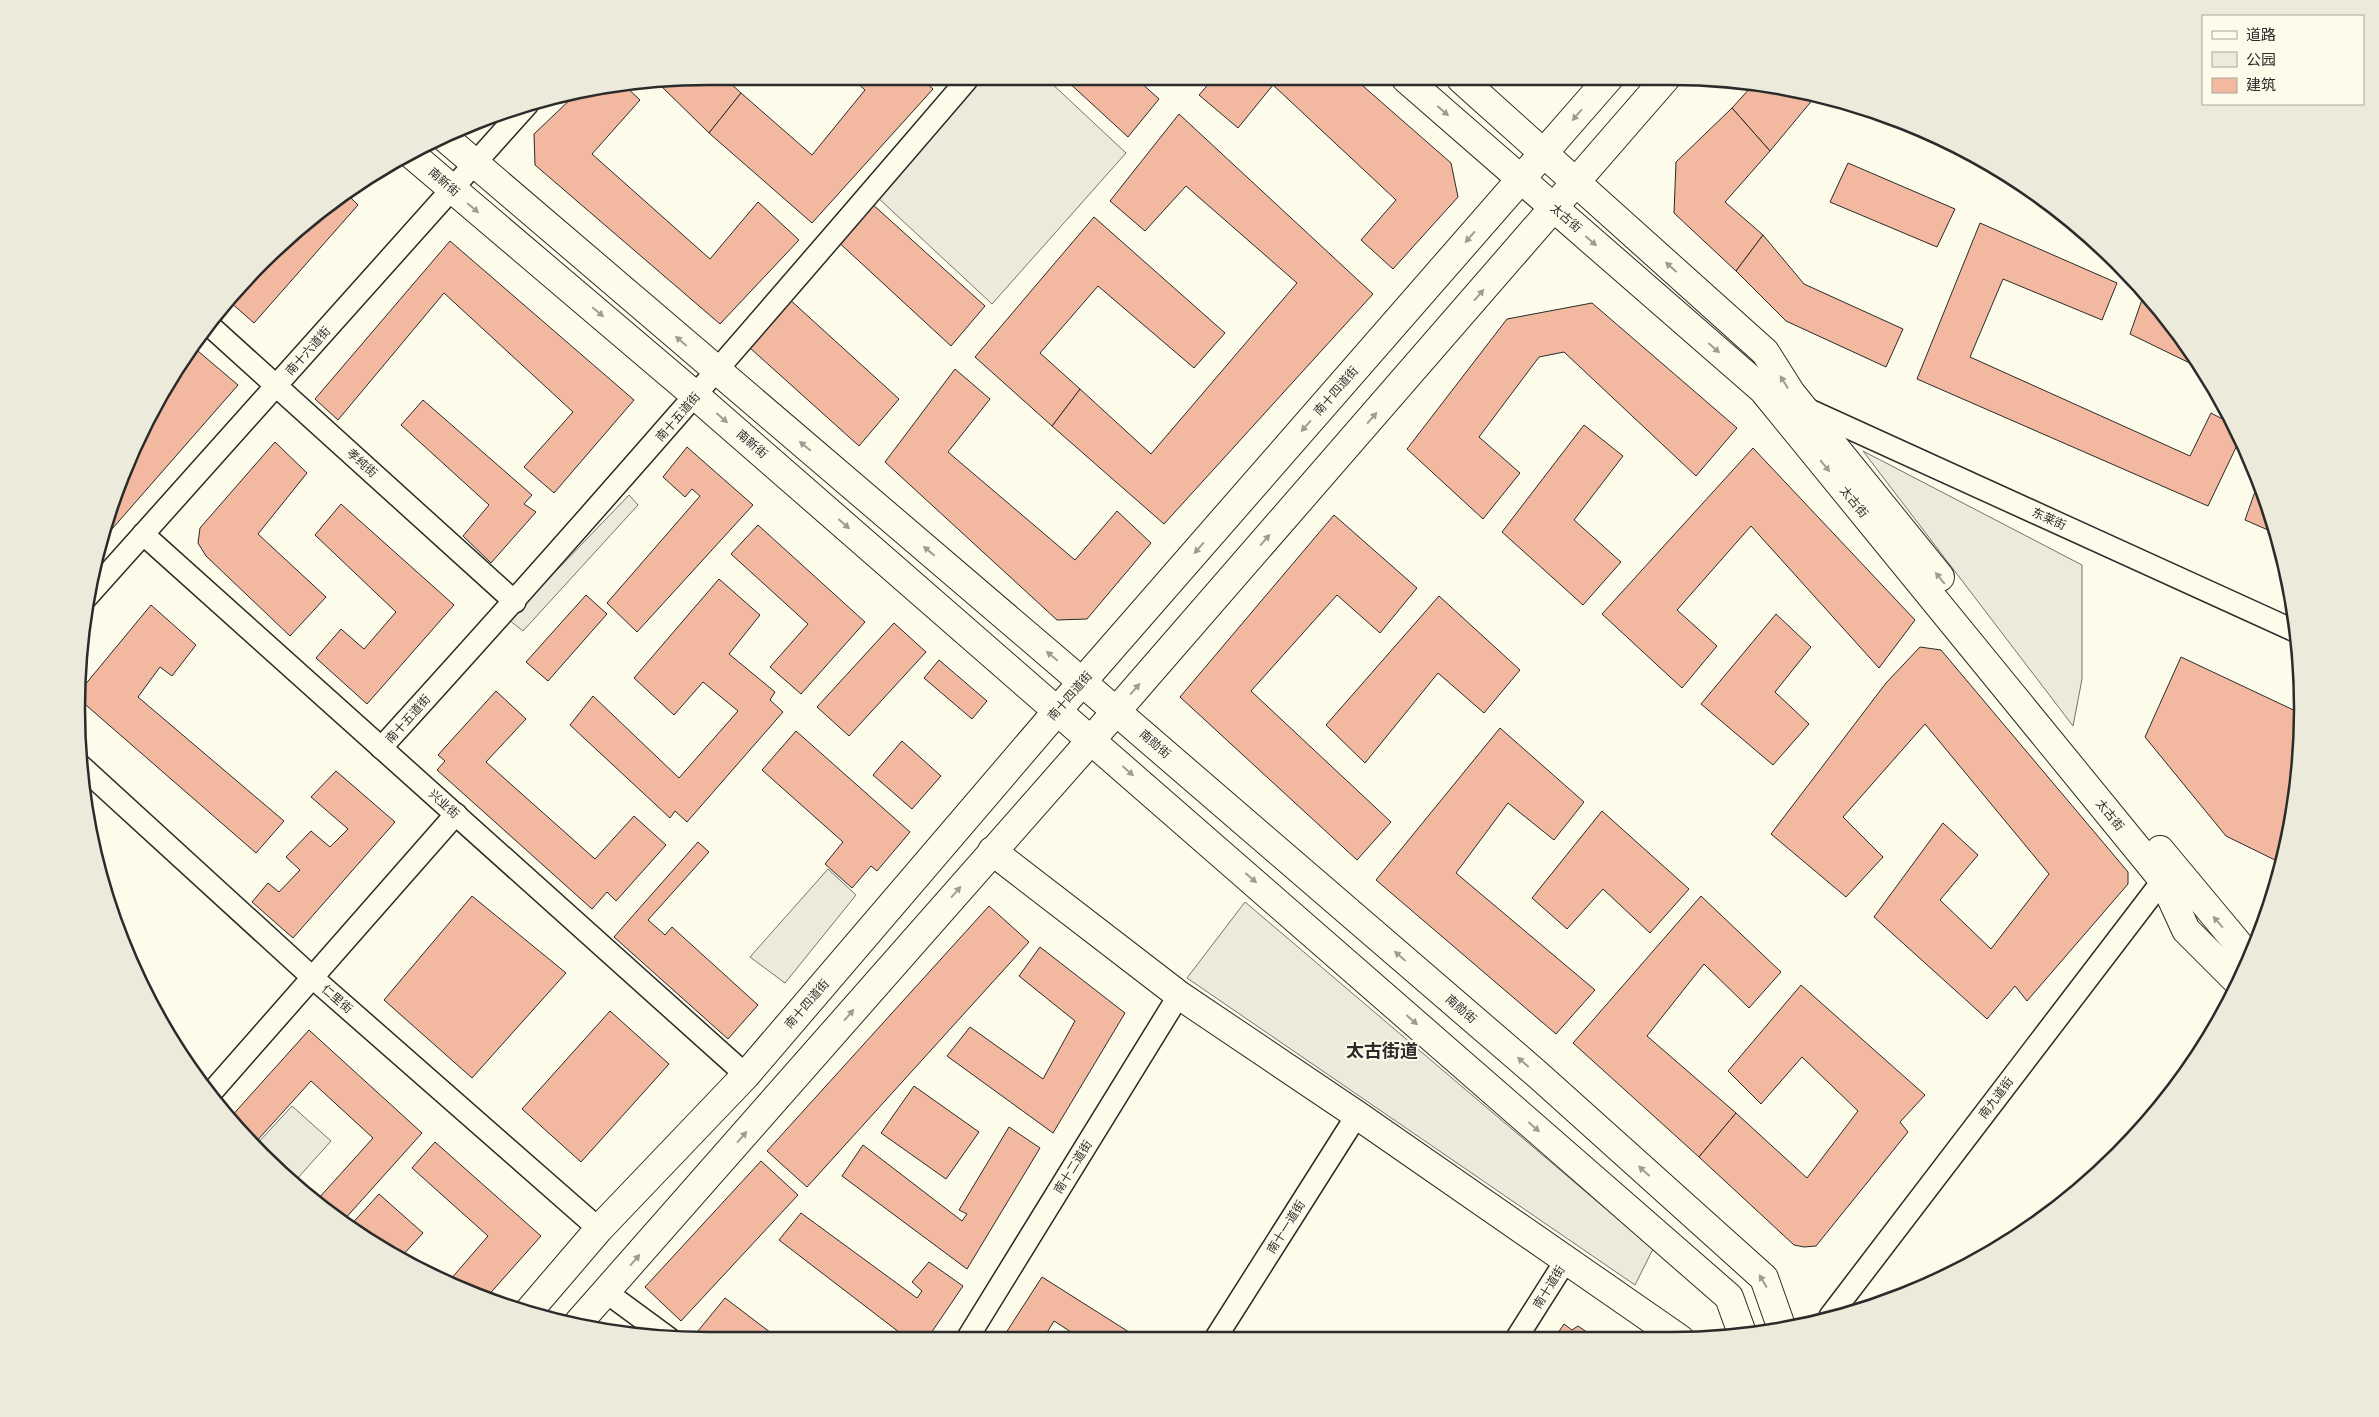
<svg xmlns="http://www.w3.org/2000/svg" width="2379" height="1417" viewBox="0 0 2379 1417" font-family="'Archivo Narrow','Noto Sans SC',sans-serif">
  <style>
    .green { fill: #ecebdb; stroke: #74746e }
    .parking { fill: #eceadb; stroke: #74746e }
    .building { fill: #f2b8a0; stroke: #2b2b2b }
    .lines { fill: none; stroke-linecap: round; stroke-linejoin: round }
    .minor-casing { stroke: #2b2b2b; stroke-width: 24 }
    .major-casing { stroke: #2b2b2b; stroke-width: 30 }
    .minor { stroke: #fdfbea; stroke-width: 21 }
    .major { stroke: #fdfbea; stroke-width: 28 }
    .oneway { fill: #9e9d94 }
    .labels { text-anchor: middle; stroke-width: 4; stroke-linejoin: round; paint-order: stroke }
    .street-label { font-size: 12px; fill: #2b2b2b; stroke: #fdfbea }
    .district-label { font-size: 18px; font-weight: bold; fill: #2b2b2b; stroke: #fdfbea }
    .rim { fill: none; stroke: #2b2b2b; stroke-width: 2.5 }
  </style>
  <rect width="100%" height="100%" fill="#fdfbea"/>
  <!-- green -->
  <g class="green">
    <path d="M1863,451L2082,565V679L2073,726Z"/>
    <path d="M629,495L638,505L523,631L509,620Z"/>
    <path d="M828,869L856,895L785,983L750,957Z"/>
    <path d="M1245,902L1653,1249L1635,1285L1187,978Z"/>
    <path d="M292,1106L331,1141L296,1180L256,1145Z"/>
  </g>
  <!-- parking -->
  <path class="parking" d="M974,80H1048L1126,153L992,304L875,195Z"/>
  <!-- building -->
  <g class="building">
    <path d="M1355,79L1451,163L1458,197L1393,269L1361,240L1396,200L1273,85L1238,128L1199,95L1212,80Z"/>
    <path d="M1066,80H1138L1159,99L1128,137Z"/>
    <path d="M728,81L741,93L709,133L657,82Z"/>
    <path d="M855,81H924L933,89L812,223L709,133L741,93L812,155L865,90Z"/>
    <path d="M622,83L640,100L592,154L710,259L758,202L799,240L720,324L535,165L534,134L577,93Z"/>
    <path d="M1752,86L1814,98L1770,151L1732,108Z"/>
    <path d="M1732,108L1770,151L1725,202L1763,235L1736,271L1674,213L1676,162Z"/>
    <path d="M1179,114L1373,294L1164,524L1052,426L1080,389L1151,454L1297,283L1186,186L1145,231L1110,201Z"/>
    <path d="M1848,163L1955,209L1937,247L1830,202Z"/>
    <path d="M346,193L358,205L254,323L229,301L261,262L324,207Z"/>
    <path d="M870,202L985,306L951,346L834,238Z"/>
    <path d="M1094,217L1225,333L1194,368L1098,286L1040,353L1080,389L1052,426L975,357Z"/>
    <path d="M1980,223L2117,283L2102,320L2003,279L1970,357L2190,456L2211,413L2232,424L2240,439L2208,506L1917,379Z"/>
    <path d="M1763,235L1804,284L1903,329L1886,367L1786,321L1736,271Z"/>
    <path d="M450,241L634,400L554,493L524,467L573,412L444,293L338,420L315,399Z"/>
    <path d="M2144,294L2196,357L2202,369L2130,334Z"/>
    <path d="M788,298L899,399L859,446L750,348Z"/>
    <path d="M1592,303L1737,428L1696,476L1564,352L1539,357L1479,437L1520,473L1483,519L1407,449L1507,319Z"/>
    <path d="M192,346L238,385L98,545L141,429L183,357Z"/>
    <path d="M955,369L990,399L948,452L1075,560L1117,511L1151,543L1087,619L1057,620L885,462Z"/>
    <path d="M423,400L532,495L524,504L536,512L491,563L463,536L489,505L401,425Z"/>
    <path d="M1584,425L1623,456L1574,520L1621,562L1583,605L1502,532Z"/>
    <path d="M275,442L307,473L258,534L326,597L290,636L206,556L198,543L200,528Z"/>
    <path d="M687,447L753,505L637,632L607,603L700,496L692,489L685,497L663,477Z"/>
    <path d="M1753,448L1915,620L1879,668L1751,526L1677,610L1717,646L1682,688L1602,614Z"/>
    <path d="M2258,483L2260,484L2275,533L2245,520Z"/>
    <path d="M341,504L454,605L367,704L316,658L341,629L364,649L396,612L315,535Z"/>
    <path d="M1334,515L1417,588L1380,633L1337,595L1251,691L1391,822L1357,860L1180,697Z"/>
    <path d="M758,525L865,622L801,694L770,667L808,624L731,554Z"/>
    <path d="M719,579L760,615L729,654L775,692L770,700L783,712L687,822L675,811L670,818L570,725L593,696L679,778L738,711L703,682L674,715L634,678Z"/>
    <path d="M586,595L607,614L548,681L526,662Z"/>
    <path d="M1439,596L1520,670L1484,713L1438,673L1365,763L1326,725Z"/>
    <path d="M151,605L196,645L172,676L160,667L138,697L284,821L256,853L79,699V692Z"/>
    <path d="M1776,614L1811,647L1775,692L1809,724L1773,765L1701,704Z"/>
    <path d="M894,623L926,652L849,736L817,707Z"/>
    <path d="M1920,647L1941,650L2128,872V884L2027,1001L2015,986L1987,1019L1874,917L1943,823L1978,855L1940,900L1991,949L2049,874L1925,724L1843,817L1883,857L1846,897L1771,834L1886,683Z"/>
    <path d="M2181,657L2302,714L2291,832L2281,863L2226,836L2145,737Z"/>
    <path d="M939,660L987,701L972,719L924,678Z"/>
    <path d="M496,691L526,719L486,762L595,859L634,816L666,845L616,901L607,892L592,909L437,770L445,761L438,755Z"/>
    <path d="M1500,728L1584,802L1554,840L1508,803L1456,873L1595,990L1556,1034L1376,880Z"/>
    <path d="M796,731L910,832L877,871L871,866L852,888L825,864L843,842L762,770Z"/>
    <path d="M902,741L941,776L912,809L873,775Z"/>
    <path d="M336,771L395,822L293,938L252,902L268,883L279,892L300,870L286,857L311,831L330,847L348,829L311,797Z"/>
    <path d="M1602,811L1689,889L1650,933L1603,889L1567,929L1532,898Z"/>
    <path d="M698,842L709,852L648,920L665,935L672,927L758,1005L728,1039L614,937Z"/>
    <path d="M472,896L566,973L472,1078L384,1000Z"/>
    <path d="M1701,896L1781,972L1749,1008L1704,964L1647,1036L1736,1113L1699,1157L1573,1043Z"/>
    <path d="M989,906L1029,942L807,1187L767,1151Z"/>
    <path d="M1040,947L1125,1013L1053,1133L947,1056L970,1027L1043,1079L1075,1021L1019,976Z"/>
    <path d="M1801,985L1925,1095L1900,1122L1908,1132L1816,1246L1804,1247L1794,1245L1699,1157L1736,1113L1807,1178L1858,1111L1802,1057L1761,1104L1728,1071Z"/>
    <path d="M610,1011L669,1064L581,1162L522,1109Z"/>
    <path d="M309,1030L422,1133L343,1221L318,1199L373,1138L311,1081L254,1144L229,1119Z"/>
    <path d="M914,1086L979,1132L946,1179L881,1133Z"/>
    <path d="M1009,1127L1040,1148L967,1269L842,1176L863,1145L962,1221L967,1214L959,1210Z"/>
    <path d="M435,1142L541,1236L486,1298L450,1280L488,1236L412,1168Z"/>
    <path d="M761,1161L798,1195L681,1321L645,1287Z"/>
    <path d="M379,1194L423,1233L402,1256L357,1234L349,1227Z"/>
    <path d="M801,1213L917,1298L922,1291L912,1282L929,1262L963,1286L927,1339H908L779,1240Z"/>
    <path d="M1042,1277L1140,1339H1082L1054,1321L1043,1339H1002Z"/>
    <path d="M725,1298L779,1339H708L698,1331Z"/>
    <path d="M1564,1324L1572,1330L1578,1326L1597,1339H1554Z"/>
  </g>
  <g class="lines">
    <!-- minor casing -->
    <g class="minor-casing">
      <g id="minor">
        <path d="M209,325L515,602"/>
        <path d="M1805,408L2295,631"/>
        <path d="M143,534L746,1075"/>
        <path d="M87,597L528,104"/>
        <path d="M381,748C581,529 774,305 967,80"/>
        <path d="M80,765L313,978L599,1229"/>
        <path d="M210,1094L456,814"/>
        <path d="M606,1292L670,1339"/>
        <path d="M1830,1316L2163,880"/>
        <path d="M967,1339L1179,995"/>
        <path d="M1215,1339L1357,1115"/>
        <path d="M1516,1339L1566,1260"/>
      </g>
    </g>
    <!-- major casing -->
    <g class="major-casing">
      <g id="major">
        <path d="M1406,79L1763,390L2163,880L2186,930L2238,982"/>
        <path d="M1461,79L1765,352L1791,393L1940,577"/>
        <path d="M443,136L1082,682L1537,1074L1764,1278L1781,1326"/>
        <path d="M410,153L696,396L1729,1297L1742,1333"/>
        <path d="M2160,850L2250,958"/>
        <path d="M992,851L1179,995L1357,1115L1680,1339"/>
        <path d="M528,1312L599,1229L746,1075L1082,682L1609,78"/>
        <path d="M579,1322L1092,739L1666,78"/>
      </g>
    </g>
    <!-- minor -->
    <use href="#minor" class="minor"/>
    <!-- major -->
    <use href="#major" class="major"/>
  </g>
  <!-- one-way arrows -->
  <defs><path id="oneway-solid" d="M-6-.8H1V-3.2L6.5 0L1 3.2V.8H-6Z" transform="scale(1.25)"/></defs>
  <g class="oneway">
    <use href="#oneway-solid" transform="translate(1443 111) rotate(41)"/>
    <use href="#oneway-solid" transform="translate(1577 115) rotate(131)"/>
    <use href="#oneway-solid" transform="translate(473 208) rotate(40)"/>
    <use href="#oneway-solid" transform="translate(1470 237) rotate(131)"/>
    <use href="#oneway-solid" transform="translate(1591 241) rotate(41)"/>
    <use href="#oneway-solid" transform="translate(1671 267) rotate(-138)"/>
    <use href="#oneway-solid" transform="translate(1479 295) rotate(-49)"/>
    <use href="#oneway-solid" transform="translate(598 312) rotate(40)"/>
    <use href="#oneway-solid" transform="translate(681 341) rotate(-139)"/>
    <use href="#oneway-solid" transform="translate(1714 348) rotate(41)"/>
    <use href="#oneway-solid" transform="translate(1784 382) rotate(-122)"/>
    <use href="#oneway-solid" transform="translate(722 418) rotate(41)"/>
    <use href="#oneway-solid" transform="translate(1372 418) rotate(-49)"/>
    <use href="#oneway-solid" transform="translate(1306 426) rotate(131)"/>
    <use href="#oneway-solid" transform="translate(805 446) rotate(-140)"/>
    <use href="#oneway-solid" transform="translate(1825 466) rotate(51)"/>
    <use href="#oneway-solid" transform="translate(844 524) rotate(41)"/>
    <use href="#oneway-solid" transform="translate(1265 540) rotate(-49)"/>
    <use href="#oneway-solid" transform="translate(1199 548) rotate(131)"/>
    <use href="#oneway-solid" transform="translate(929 551) rotate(-140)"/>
    <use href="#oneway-solid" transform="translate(1940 578) rotate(-129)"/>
    <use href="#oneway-solid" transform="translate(1052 656) rotate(-140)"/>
    <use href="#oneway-solid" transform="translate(1135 689) rotate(-49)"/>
    <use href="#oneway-solid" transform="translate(1128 771) rotate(41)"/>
    <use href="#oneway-solid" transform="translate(1251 878) rotate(41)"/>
    <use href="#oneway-solid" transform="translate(956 892) rotate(-49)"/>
    <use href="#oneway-solid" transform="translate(2218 922) rotate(-131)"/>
    <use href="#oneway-solid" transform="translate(1400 956) rotate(-139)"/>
    <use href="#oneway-solid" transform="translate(849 1015) rotate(-49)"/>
    <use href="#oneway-solid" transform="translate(1412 1020) rotate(41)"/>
    <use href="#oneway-solid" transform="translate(1523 1062) rotate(-139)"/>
    <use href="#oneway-solid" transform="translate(1534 1127) rotate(41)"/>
    <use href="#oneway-solid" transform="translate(742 1137) rotate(-49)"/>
    <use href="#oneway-solid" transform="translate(1644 1171) rotate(-138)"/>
    <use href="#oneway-solid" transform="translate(635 1260) rotate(-49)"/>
    <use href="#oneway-solid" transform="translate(1763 1281) rotate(-121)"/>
  </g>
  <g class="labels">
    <!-- street labels -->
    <g class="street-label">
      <text transform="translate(444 182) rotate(41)" y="4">南新街</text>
      <text transform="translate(1566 218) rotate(41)" y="4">太古街</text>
      <text transform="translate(308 351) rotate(-48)" y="4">南十六道街</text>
      <text transform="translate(1336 391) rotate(-49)" y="4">南十四道街</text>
      <text transform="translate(678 417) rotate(-49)" y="4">南十五道街</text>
      <text transform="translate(752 444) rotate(41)" y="4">南新街</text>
      <text transform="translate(362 463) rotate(42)" y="4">孝纯街</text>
      <text transform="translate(1854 502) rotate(51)" y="4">太古街</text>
      <text transform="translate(2049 519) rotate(24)" y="4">东莱街</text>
      <text transform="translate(1070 696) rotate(-49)" y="4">南十四道街</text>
      <text transform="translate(408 719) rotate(-48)" y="4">南十五道街</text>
      <text transform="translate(1155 744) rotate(41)" y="4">南勋街</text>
      <text transform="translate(444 804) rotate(42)" y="4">兴业街</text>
      <text transform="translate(2110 815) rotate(51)" y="4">太古街</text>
      <text transform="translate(337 999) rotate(41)" y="4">仁里街</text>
      <text transform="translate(807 1004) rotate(-49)" y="4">南十四道街</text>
      <text transform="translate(1461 1009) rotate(41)" y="4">南勋街</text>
      <text transform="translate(1996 1098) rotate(-53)" y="4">南九道街</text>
      <text transform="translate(1073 1167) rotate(-58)" y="4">南十二道街</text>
      <text transform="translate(1286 1227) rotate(-58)" y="4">南十一道街</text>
      <text transform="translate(1549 1287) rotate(-58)" y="4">南十道街</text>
    </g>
    <!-- district labels -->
    <g class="district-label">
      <text x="1382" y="1057">太古街道</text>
    </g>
  </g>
  <!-- crop -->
  <path d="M0 0H2379V1417H0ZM708 85H1671A623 623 0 0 1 2294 708V709A623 623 0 0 1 1671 1332H708A623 623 0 0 1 85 709V708A623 623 0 0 1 708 85Z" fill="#eceadb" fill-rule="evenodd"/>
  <path class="rim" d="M708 85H1671A623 623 0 0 1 2294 708V709A623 623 0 0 1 1671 1332H708A623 623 0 0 1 85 709V708A623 623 0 0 1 708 85Z"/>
  <!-- legend -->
  <rect x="2202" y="15" width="162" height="90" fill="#fdfbea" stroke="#a9a89e"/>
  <rect x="2212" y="31" width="25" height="8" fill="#fdfbea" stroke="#a9a89e"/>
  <text x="2246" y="40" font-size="15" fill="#2b2b2b">道路</text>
  <rect x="2212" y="52" width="25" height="15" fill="#ecebdb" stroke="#a9a89e"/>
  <text x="2246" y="65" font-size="15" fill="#2b2b2b">公园</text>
  <rect x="2212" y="78" width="25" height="15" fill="#f2b8a0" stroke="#a9a89e"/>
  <text x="2246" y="90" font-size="15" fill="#2b2b2b">建筑</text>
</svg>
